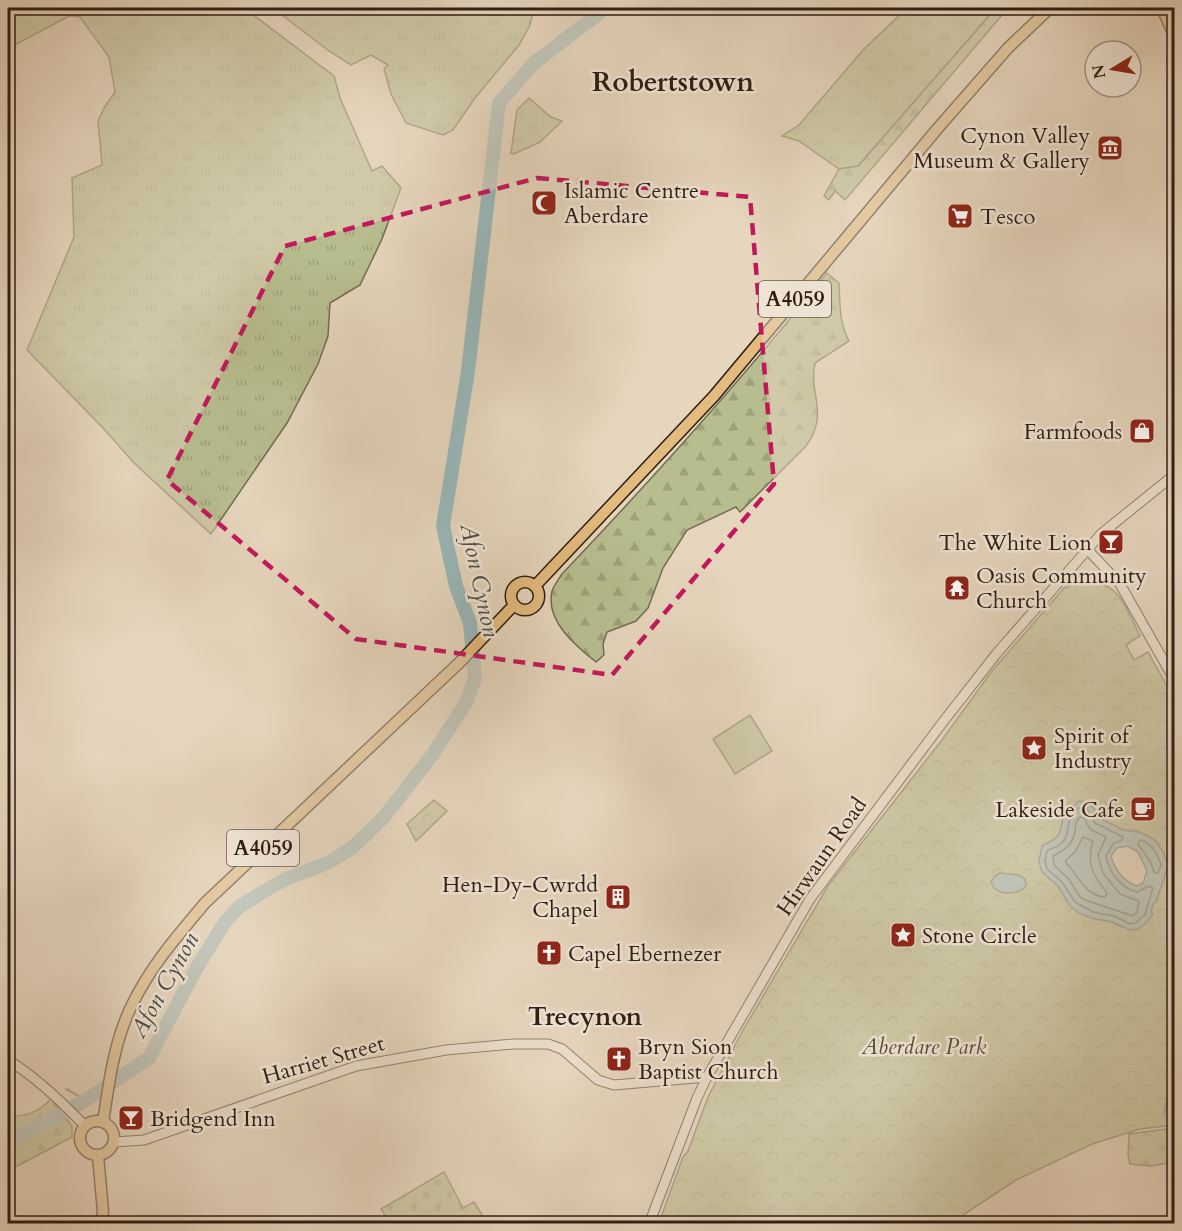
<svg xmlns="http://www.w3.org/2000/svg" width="1182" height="1231" viewBox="0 0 1182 1231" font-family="Cardo,serif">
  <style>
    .grass { fill: url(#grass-tufts); stroke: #726d52; stroke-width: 1.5 }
    .forest { fill: url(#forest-firs); stroke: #726d52; stroke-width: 1.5 }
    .cemetery { fill: url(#cemetery-stones); stroke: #726d52; stroke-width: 1.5 }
    .park { fill: url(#park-crowns); stroke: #726d52; stroke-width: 1.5; fill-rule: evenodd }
    .pitch { fill: #b7bd8f; stroke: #726d52; stroke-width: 1.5 }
    .water { fill: #99b7b9; stroke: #6e7977; stroke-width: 1.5; fill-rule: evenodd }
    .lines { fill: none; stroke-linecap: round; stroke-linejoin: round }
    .shore { stroke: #646a66; stroke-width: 1.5 }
    .stream { stroke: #6e7977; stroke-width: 2 }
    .river { stroke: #99b7b9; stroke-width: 14 }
    .secondary-casing { stroke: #2e1d14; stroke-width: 11 }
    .primary-casing { stroke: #2e1d14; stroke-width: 13 }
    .secondary { stroke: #efe4d4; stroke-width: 9 }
    .primary { stroke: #e3bb7e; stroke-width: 10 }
    .marked { fill: none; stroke: #c2185b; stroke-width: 4.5; stroke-dasharray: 12 8; stroke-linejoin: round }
    .labels { text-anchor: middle; stroke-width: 5; stroke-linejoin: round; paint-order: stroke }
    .shield { fill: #efe4d4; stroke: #68594e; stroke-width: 1.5 }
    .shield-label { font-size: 21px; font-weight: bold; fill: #2e1d14 }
    .poi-label { font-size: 22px; fill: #2e1d14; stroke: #efe4d4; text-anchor: start }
    .street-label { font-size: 22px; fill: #2e1d14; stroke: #efe4d4 }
    .park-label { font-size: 22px; font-style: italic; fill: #574d39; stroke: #efe4d4 }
    .water-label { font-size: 24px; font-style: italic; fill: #4e4b46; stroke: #efe4d4 }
    .quarter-label { font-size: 26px; font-weight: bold; fill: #2e1d14; stroke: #efe4d4 }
    .district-label { font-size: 28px; font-weight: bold; fill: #2e1d14; stroke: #efe4d4 }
  </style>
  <defs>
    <pattern id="grass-tufts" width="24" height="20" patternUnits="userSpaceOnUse" patternTransform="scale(1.5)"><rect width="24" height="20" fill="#b7bd8f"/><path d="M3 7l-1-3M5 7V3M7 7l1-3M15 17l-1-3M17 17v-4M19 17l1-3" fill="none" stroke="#9ea27a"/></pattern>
    <pattern id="forest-firs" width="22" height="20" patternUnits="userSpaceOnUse" patternTransform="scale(1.5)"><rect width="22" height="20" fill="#b7bd8f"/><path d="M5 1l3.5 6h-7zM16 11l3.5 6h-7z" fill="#9ea27a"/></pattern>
    <pattern id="cemetery-stones" width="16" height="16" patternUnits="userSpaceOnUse" patternTransform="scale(1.5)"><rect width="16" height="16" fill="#b7bd8f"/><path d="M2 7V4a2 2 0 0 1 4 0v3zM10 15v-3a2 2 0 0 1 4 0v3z" fill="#9ea27a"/></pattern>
    <pattern id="park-crowns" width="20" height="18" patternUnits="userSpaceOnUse" patternTransform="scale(1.5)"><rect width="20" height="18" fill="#b7bd8f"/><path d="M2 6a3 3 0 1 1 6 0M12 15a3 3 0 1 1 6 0" fill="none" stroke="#9ea27a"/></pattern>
  </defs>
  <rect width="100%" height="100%" fill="#e6d6bd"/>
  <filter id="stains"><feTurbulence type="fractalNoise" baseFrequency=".00333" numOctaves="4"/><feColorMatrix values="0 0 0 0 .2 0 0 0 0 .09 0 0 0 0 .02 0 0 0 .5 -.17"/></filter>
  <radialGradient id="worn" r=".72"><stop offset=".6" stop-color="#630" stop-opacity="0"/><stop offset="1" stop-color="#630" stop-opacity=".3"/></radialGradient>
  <!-- grass -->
  <g class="grass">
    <path d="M8,8H244L334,76L340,98L372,171L382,166L401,188L382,239L360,285L330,303L328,336L318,364L287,423L211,534L134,463L104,429L27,350L74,237L72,178L102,165L98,121L104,108L115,92L109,57L80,17L69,16L9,48Z"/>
    <path d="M273,8H534L530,25L519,45L475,98L453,130L443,135L406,123L391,94L384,69L388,65L371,55L351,65L329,51Z"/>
    <path d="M907,8H996L858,166L839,169L799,141L782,136L799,125L863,50Z"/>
  </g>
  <!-- forest -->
  <g class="forest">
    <path d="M996,8H1008L845,200L835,191L829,200L824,196L839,169L858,166Z"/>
    <path d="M827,273L839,283C840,302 839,323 849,341L815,363C808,394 830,413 806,446L740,512L736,507L687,530L663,568L648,608L636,621L607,632L603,644L604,655L596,662C576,646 545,621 552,591C554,585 559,579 562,574C654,477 744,378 827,273Z"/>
    <path d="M51,1099L72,1126V1137L8,1171V1117C27,1115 37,1114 51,1099Z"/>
    <path d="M1174,1128V1162L1151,1166L1130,1164L1128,1155L1129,1134Z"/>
  </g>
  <!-- cemetery -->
  <path class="cemetery" d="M444,1172L463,1208L474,1202L487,1223H390L381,1209Z"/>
  <!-- park -->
  <g class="park">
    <path d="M529,98L551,117L562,121L540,142L514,154L511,153L517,110Z"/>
    <path d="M1084,580C1121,582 1125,607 1140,636L1126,645L1134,660L1148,652L1174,699V1125L1140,1129L1092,1144L1016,1180L951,1223L661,1224L660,1220L683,1157L688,1151L708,1097L743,1030L828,886L942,740L992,671L1064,588L1074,582ZM1095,810L1099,818L1123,830L1139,832L1168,865L1156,902L1153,904L1151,912L1121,927L1113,922L1091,918L1058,886L1042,846C1059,838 1061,835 1063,816Z"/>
    <path d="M434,800L447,811L416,841L407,824Z"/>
  </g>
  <!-- pitch -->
  <path class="pitch" d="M750,715L772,751L735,774L713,739Z"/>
  <!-- water -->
  <g class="water">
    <path d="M1079,801L1088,802L1095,810L1099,818L1123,830L1139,832L1154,839L1163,851L1168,865L1156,902L1153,904L1151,912L1153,914L1145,924L1138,929L1130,930L1113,922L1091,918L1079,913L1070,906L1058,886L1042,872L1039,862L1042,846C1059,838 1061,835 1063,816ZM1128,846L1138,852L1147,871L1143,883L1137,886C1123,881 1115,870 1111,856L1117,848Z"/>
    <path d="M1000,873L1019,875L1025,879L1026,886C1017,896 995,896 991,882L995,876Z"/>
  </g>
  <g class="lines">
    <!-- shore -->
    <g class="shore">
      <path d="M1079,808H1086L1095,823L1123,837L1122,840L1113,844L1106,856C1110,873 1120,887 1137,892L1149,886L1153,888L1145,915L1135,923L1130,924L1114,916L1093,912L1075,902L1062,882L1047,869L1045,861L1047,851C1050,849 1057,847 1061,844C1073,833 1062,821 1079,808Z"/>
      <path d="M1080,817L1084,818L1090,829L1106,837L1098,855L1103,873L1120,894L1139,901L1137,912L1133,916L1085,900L1080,897L1068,878L1054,865L1053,856C1064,850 1073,845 1075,831C1076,824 1075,822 1080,817Z"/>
      <path d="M1083,837L1093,841C1086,864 1093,875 1107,893L1105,897C1084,895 1080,877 1066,863V860L1075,852Z"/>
      <path d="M1142,840C1153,845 1157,853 1161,865L1158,873L1154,872L1150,861L1138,844L1139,841Z"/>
    </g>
    <!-- stream -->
    <g class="stream">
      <path d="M66,1089L86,1100"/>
      <path d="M1164,1114L1174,1066"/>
    </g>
    <!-- river -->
    <path class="river" d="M8,1143L86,1100L149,1058L196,969L225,922L239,907L261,893L286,879L330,862L353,847L384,817L433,754L467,701L475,677L470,623L456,586L443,526L468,371L499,103L534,63L606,8"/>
    <!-- secondary casing -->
    <g class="secondary-casing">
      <g id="secondary">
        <path d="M1087,549L1120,584L1174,679"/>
        <path d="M8,1060C36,1077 62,1102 85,1126"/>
        <path d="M114,1142L144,1140L356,1066L446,1050L513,1044H548L562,1049L598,1080L614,1085L707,1077"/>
        <path d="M649,1224L697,1098L707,1077L810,899L943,722L997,653L1101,534L1174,475"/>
      </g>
    </g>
    <!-- primary casing -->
    <g class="primary-casing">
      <g id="primary">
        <path d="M1162,8L1174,35"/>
        <path d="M1174,48L1173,59L1174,64"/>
        <circle cx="525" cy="596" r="14"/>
        <path d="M535,586L714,396L938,128L1008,48L1050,8"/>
        <circle cx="97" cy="1138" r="17"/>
        <path d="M103,1122C109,1083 114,1041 132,1005C150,967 178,935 205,903L459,663L514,605"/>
        <path d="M98,1156L103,1211L101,1224"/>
      </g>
    </g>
    <!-- secondary -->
    <use href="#secondary" class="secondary"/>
    <!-- primary -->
    <use href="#primary" class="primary"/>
  </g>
  <!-- marked area -->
  <path d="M0 0H1182V1231H0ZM537,178L750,197L774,484L612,675L356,639L167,480L285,246Z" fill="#e6d6bd" fill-opacity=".55" fill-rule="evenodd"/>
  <path class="marked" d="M537,178L750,197L774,484L612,675L356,639L167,480L285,246Z"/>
  <!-- icons -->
  <defs>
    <g id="museum-square" transform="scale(1.35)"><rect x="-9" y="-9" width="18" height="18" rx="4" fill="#8f2418" stroke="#efe4d4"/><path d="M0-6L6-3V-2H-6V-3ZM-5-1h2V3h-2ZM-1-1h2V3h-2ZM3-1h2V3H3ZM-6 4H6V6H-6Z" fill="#fff"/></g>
    <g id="mosque-square" transform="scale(1.35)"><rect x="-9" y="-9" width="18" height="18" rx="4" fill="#8f2418" stroke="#efe4d4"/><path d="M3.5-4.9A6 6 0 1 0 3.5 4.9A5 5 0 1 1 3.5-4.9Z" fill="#fff"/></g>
    <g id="supermarket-square" transform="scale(1.35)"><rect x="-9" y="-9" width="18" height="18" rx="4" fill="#8f2418" stroke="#efe4d4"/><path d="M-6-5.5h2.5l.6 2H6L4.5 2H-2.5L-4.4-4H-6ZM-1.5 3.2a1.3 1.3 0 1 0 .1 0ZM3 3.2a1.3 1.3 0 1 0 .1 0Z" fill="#fff"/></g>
    <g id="shop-square" transform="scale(1.35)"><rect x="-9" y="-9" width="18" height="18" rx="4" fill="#8f2418" stroke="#efe4d4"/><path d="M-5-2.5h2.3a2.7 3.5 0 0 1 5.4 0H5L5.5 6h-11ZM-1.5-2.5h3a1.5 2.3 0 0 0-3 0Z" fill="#fff"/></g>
    <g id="bar-square" transform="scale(1.35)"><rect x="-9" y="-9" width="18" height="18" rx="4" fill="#8f2418" stroke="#efe4d4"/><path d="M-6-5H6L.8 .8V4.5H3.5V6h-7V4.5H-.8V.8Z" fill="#fff"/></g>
    <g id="temple-square" transform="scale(1.35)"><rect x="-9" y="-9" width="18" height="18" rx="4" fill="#8f2418" stroke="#efe4d4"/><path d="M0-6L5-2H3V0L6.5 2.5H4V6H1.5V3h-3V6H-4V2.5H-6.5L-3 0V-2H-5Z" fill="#fff"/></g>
    <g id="sight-square" transform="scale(1.35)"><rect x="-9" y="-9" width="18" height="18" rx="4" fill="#8f2418" stroke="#efe4d4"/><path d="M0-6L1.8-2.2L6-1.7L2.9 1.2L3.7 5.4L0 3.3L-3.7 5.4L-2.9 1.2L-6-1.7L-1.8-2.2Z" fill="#fff"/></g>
    <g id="cafe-square" transform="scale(1.35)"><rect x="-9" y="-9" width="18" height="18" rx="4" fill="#8f2418" stroke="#efe4d4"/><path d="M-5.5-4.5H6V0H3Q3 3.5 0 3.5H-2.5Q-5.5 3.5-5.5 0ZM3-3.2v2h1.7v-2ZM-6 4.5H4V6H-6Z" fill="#fff"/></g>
    <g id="building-square" transform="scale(1.35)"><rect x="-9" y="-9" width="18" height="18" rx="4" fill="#8f2418" stroke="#efe4d4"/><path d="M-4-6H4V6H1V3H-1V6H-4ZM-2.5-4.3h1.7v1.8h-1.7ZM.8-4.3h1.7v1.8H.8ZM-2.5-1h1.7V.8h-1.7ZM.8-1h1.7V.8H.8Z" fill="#fff"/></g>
    <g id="church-square" transform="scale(1.35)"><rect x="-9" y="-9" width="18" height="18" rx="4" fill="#8f2418" stroke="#efe4d4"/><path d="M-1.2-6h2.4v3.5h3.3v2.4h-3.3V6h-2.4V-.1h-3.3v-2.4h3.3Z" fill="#fff"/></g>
  </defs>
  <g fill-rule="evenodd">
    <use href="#museum-square" x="1110" y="148"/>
    <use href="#mosque-square" x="544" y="203"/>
    <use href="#supermarket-square" x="960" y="216"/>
    <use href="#shop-square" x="1142" y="431"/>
    <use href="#bar-square" x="1111" y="542"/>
    <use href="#temple-square" x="957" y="588"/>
    <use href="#sight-square" x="1034" y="748"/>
    <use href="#cafe-square" x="1143" y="809"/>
    <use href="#building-square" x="618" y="897"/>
    <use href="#sight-square" x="903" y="935"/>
    <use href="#church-square" x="549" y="953"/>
    <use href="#church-square" x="619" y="1059"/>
    <use href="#bar-square" x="131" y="1118"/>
  </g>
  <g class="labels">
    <!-- shield labels -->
    <g class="shield">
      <rect x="759" y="281" width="72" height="36" rx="4.5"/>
      <rect x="227" y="830" width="72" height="36" rx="4.5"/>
    </g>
    <g class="shield-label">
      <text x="795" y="306">A4059</text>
      <text x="263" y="855">A4059</text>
    </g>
    <!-- poi labels -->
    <g class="poi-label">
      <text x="1090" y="143" text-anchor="end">Cynon Valley<tspan x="1090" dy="25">Museum &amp; Gallery</tspan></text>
      <text x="564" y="198">Islamic Centre<tspan x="564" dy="25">Aberdare</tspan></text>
      <text x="980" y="224">Tesco</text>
      <text x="1122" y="439" text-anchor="end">Farmfoods</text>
      <text x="1092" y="550" text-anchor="end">The White Lion</text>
      <text x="976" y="583">Oasis Community<tspan x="976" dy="25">Church</tspan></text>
      <text x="1054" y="743">Spirit of<tspan x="1054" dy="25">Industry</tspan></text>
      <text x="1124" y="817" text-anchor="end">Lakeside Cafe</text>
      <text x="598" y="892" text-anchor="end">Hen-Dy-Cwrdd<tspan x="598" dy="25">Chapel</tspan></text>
      <text x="922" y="943">Stone Circle</text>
      <text x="568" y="961">Capel Ebernezer</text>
      <text x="638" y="1054">Bryn Sion<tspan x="638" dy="25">Baptist Church</tspan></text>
      <text x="150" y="1126">Bridgend Inn</text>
    </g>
    <!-- street labels -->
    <g class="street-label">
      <text transform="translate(821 856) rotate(-55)" y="8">Hirwaun Road</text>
      <text transform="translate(323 1059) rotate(-16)" y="8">Harriet Street</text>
    </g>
    <!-- park labels -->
    <g class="park-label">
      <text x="924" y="1054">Aberdare Park</text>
    </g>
    <!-- water labels -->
    <g class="water-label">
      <text transform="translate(480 580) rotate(78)" y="8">Afon Cynon</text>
      <text transform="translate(164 985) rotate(-61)" y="8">Afon Cynon</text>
    </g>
    <!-- quarter labels -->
    <g class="quarter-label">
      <text x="585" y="1025">Trecynon</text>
    </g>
    <!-- district labels -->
    <g class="district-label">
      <text x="673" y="91">Robertstown</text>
    </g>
  </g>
  <!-- margin -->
  <rect width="1182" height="1231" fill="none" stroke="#e6d6bd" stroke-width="30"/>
  <rect x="9" y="9" width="1164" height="1213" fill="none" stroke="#2e1d14" stroke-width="3"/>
  <rect x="15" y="15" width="1152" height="1201" fill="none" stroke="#2e1d14" stroke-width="1.5"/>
  <!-- north arrow -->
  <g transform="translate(1113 69) rotate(259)"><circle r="28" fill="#efe4d4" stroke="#a29487" stroke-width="1.5"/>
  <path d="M0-4.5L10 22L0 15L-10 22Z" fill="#8f2418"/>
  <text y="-9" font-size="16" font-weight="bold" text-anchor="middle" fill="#2e1d14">N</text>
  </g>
  <rect width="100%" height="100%" filter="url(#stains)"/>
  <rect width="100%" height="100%" fill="url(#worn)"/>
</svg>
